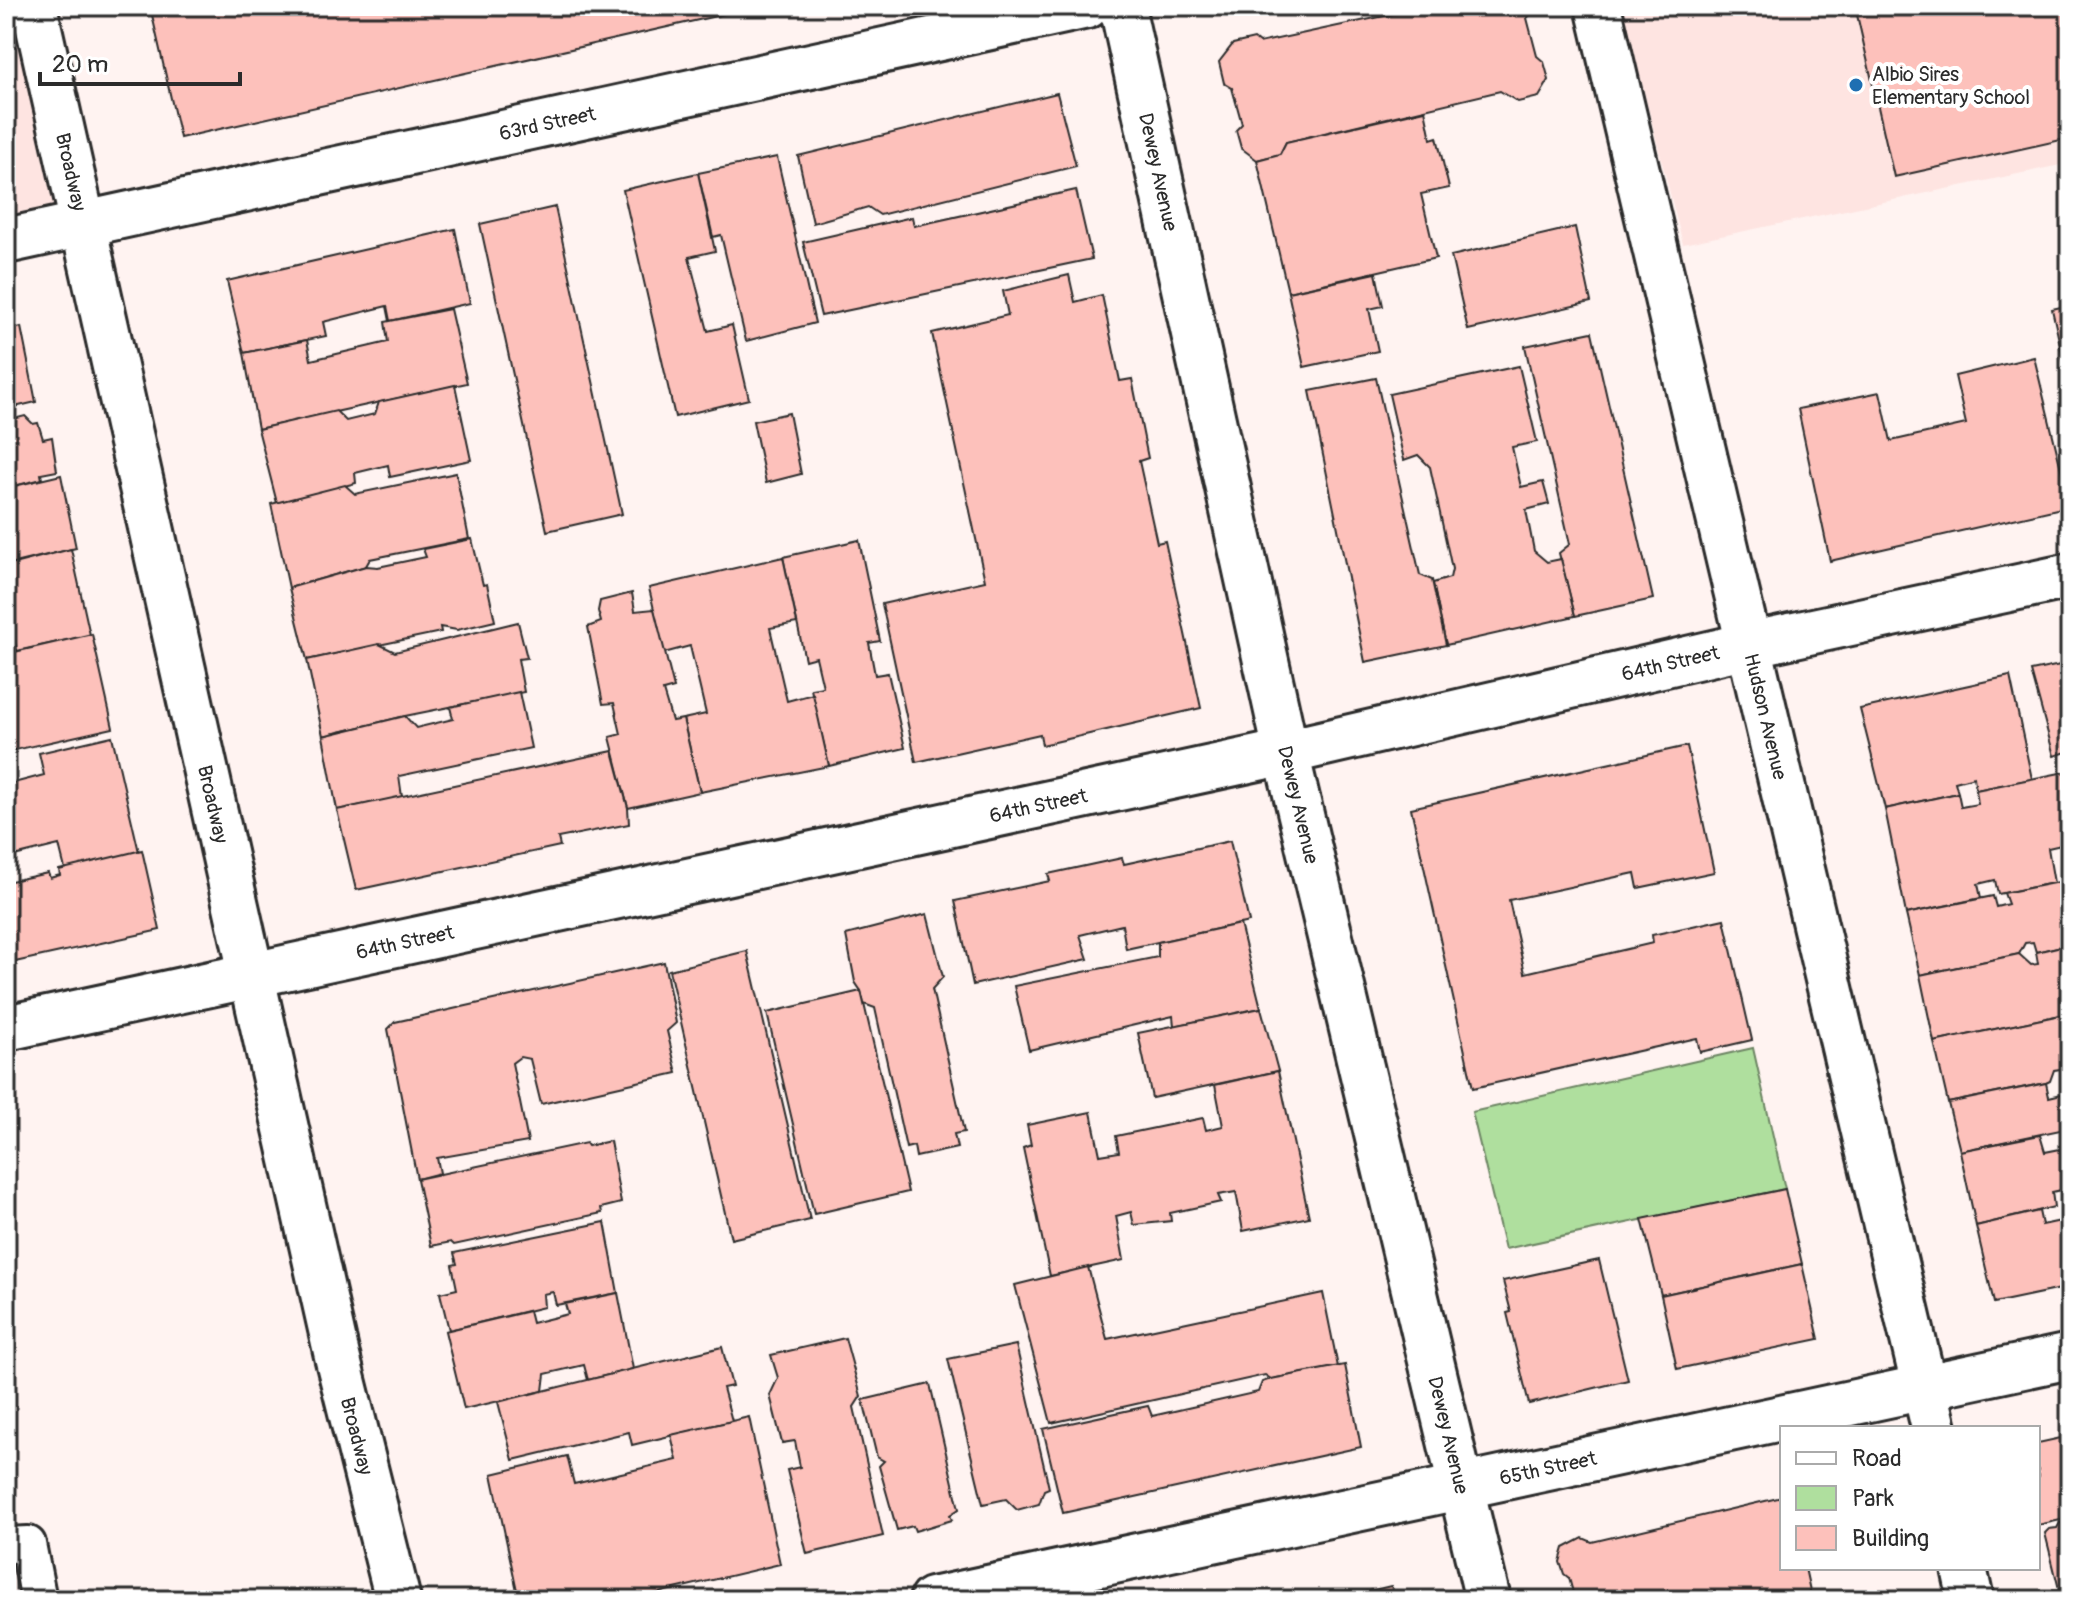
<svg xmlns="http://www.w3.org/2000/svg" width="2076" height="1606" viewBox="0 0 2076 1606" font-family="Pangolin,sans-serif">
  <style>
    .built { fill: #fee4e1 }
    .green { fill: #afdf9e; stroke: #6d8564; stroke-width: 2 }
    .building { fill: #fdc1bb; stroke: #2b2b2b; stroke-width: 2 }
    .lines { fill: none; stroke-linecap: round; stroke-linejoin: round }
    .service-casing { stroke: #2b2b2b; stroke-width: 40 }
    .minor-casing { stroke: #2b2b2b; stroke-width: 50 }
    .tertiary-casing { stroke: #2b2b2b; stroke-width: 50 }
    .service { stroke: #fff; stroke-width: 34 }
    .minor { stroke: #fff; stroke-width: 44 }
    .tertiary { stroke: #fff; stroke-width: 44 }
    .poi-dot { fill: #1f6fb2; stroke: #fff; stroke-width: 3 }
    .labels { text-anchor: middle; stroke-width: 8; stroke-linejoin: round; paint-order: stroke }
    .poi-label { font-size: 20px; fill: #2b2b2b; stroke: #fff; text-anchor: start }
    .street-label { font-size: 20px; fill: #2b2b2b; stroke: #fff }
  </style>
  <rect width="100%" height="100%" fill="#fff3f1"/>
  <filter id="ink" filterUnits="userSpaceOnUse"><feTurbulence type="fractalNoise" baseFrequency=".0125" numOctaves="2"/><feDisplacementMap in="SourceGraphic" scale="16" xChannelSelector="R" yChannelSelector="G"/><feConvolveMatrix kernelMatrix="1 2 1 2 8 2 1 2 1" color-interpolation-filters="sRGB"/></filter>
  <g filter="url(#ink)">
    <!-- built -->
    <g class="built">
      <path d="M6,6H27L74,217L6,234Z"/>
      <path d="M1622,6H2070V163L1683,244Z"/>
    </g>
    <!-- green -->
    <path class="green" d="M1753,1048L1785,1189L1505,1249L1472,1112Z"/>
    <!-- building -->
    <g class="building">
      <path d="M150,6H760L180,138Z"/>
      <path d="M1431,6H1532L1533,12L1527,18L1537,56L1544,62L1549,80L1539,97L1518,102L1500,91L1286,142L1280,154L1257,160L1241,148L1236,130L1242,124L1232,88L1224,83L1219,62L1233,44L1254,39L1259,43Z"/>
      <path d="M1855,6H2070V138L1894,177Z"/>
      <path d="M1057,93L1076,166L880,215L868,207L813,223L798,156Z"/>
      <path d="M1425,110L1431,139L1437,137L1449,188L1421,194L1436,258L1288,292L1257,160L1280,154L1286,142Z"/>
      <path d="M777,157L815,323L746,341L721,235L713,237L698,173Z"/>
      <path d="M698,173L715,251L689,257L708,331L732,325L749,399L675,417L623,190Z"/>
      <path d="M1076,190L1092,259L821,316L803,242L912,217L914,226Z"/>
      <path d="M555,207L622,514L547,531L480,224Z"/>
      <path d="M1575,227L1591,302L1468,330L1451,256Z"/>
      <path d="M455,229L470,303L390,321L387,306L323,322L326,336L244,353L227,281Z"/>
      <path d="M1376,273L1383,306L1369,309L1378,351L1304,367L1288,292Z"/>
      <path d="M1069,275L1075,302L1102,295L1120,381L1132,379L1148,458L1139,461L1157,543L1165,541L1201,708L1042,745L1040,734L916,762L882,604L985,581L932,333L1008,315L1003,291Z"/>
      <path d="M2070,305V390L2052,309Z"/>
      <path d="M450,309L467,383L258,429L244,353L307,340L311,360L388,342L385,322Z"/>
      <path d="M21,327L36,402L6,409V331Z"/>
      <path d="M1592,332L1653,599L1575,616L1559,553L1570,544L1525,346Z"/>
      <path d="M2034,357L2070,506L1830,561L1798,409L1880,392L1891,441L1966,424L1955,376Z"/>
      <path d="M1519,366L1537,442L1512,447L1521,487L1543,482L1549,504L1526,510L1534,551L1547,562L1561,559L1575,616L1446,645L1433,583L1450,578L1452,569L1430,467L1418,455L1404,460L1389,394Z"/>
      <path d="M1376,378L1420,575L1432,580L1446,645L1365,662L1310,391Z"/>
      <path d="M455,385L471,460L390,477L388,465L355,473L356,483L277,503L258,429L336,411L346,421L375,414L379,402Z"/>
      <path d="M789,413L801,474L766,483L753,421Z"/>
      <path d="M25,416L33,424L38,423L43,439L52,437L57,471L41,474L42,479L6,488V421Z"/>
      <path d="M456,473L469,539L370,559L366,566L289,588L271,504L345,485L355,494Z"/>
      <path d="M61,475L76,548L6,565V488Z"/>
      <path d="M472,539L483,585L487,584L495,621L457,630L440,627L441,632L307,660L289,588L366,566L378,567L426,557L423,549Z"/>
      <path d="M859,540L880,641L869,643L875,675L888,673L905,748L829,766L811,689L823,687L816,657L805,660L783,557Z"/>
      <path d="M71,549L90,635L17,651L11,626L6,627V566Z"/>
      <path d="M783,557L797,623L770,628L787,701L813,694L829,766L700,792L683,719L706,714L690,646L664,653L649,588Z"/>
      <path d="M632,593L635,611L654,609L674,688L663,691L672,721L683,719L700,792L628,808L610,737L621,734L614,703L603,704L588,627L601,622L598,611L600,601Z"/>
      <path d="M518,622L527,658L518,659L524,692L405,716L323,736L307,660L379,644L395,652Z"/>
      <path d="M92,634L113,728L6,752V654Z"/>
      <path d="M2070,663V751L2054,756L2031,671Z"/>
      <path d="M2010,676L2032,779L1976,790L1974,777L1955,782L1958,793L1885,809L1860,709Z"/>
      <path d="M519,692L531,748L399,776L402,797L337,810L323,736L405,716L416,728L453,719L450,707Z"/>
      <path d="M112,736L139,852L65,869L59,845L6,858V785L44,775L39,753Z"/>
      <path d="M1687,746L1714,872L1638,888L1635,873L1509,900L1525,973L1653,943L1652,935L1724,919L1752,1040L1700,1052L1697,1038L1473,1088L1411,808Z"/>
      <path d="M613,751L628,808L629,824L558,838L560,846L356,890L337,810Z"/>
      <path d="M2070,771V843L2048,848L2054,883L1998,894L1995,880L1978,884L1981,898L1906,914L1885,809L1958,793L1961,807L1978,804L1976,790Z"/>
      <path d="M1230,841L1249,922L1126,949L1122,925L1080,935L1088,959L973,985L955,901L1050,881L1048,874L1122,858L1124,864Z"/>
      <path d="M142,850L160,930L6,964V882L48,873L50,878L60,875L59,870Z"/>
      <path d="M2059,882L2062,900L2070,898V944L2036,952L2033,942L2025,943L2019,954L1920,975L1906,914L1993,896L1996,907L2008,904L2004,893Z"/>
      <path d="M927,914L943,977L932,989L964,1132L954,1134L957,1148L916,1157L914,1146L906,1148L875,1008L864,1004L861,991L855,982L846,935Z"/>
      <path d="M1240,924L1261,1008L1174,1026L1173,1016L1029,1050L1014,986L1158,957V942Z"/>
      <path d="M2070,944V1013L1934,1042L1920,975L2019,954L2031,965L2038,964L2036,952Z"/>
      <path d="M747,951L810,1220L731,1239L669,970Z"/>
      <path d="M664,962L676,1023L667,1031L677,1073L541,1104L530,1059L520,1057L512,1063L528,1142L437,1158L440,1173L417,1179L388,1029L395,1022Z"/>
      <path d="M861,991L908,1192L814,1214L767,1013Z"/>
      <path d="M1261,1008L1278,1071L1152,1098L1138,1033Z"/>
      <path d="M2070,1013V1080L2063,1082L2061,1069L2054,1070L2050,1081L2046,1083L1948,1103L1934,1042Z"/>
      <path d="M1278,1071L1309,1217L1243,1231L1236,1192L1218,1195L1221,1202L1170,1213L1171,1221L1134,1225L1131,1212L1116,1216L1124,1260L1050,1276L1023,1148L1031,1145L1027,1125L1091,1112L1100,1155L1119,1152L1116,1136L1203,1118L1206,1130L1223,1126L1215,1085Z"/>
      <path d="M2046,1083L2049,1097L2070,1092V1128L1960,1151L1948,1103Z"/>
      <path d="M2040,1135L2045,1152L2070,1147V1188L2052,1192L2054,1207L1976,1226L1960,1151Z"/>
      <path d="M610,1141L621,1203L601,1208L602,1213L454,1245L451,1242L431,1246L417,1179L586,1143L588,1146Z"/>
      <path d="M1785,1189L1802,1264L1661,1295L1642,1219Z"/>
      <path d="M2039,1211L2042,1225L2070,1219V1287L1994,1303L1976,1226Z"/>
      <path d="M605,1222L618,1293L556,1305L553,1292L543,1294L544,1307L449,1330L440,1293L457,1289L452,1265L457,1264L454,1253Z"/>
      <path d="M1599,1260L1628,1380L1529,1404L1507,1313L1511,1312L1503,1281Z"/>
      <path d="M1802,1264L1819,1339L1677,1369L1661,1295Z"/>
      <path d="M1088,1267L1107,1339L1323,1293L1338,1367L1271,1379L1265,1375L1051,1423L1015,1285Z"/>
      <path d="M618,1293L633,1369L588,1380L584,1365L545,1374L543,1391L464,1409L445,1331L529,1311L532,1323L568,1314L565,1304Z"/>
      <path d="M845,1338L861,1396L854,1407L883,1536L807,1554L787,1470L800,1467L795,1441L782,1443L770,1395L778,1378L771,1355Z"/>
      <path d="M1016,1345L1049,1488L1044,1490L1039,1504L1017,1510L1006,1499L983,1504L948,1359Z"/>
      <path d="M722,1347L732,1386L723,1388L732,1421L632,1445L629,1432L513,1460L498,1402Z"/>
      <path d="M1345,1365L1361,1447L1063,1513L1043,1429L1148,1406L1152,1416L1258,1392L1262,1382L1271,1379Z"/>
      <path d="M930,1384L959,1509L950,1515L952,1520L915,1531L913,1526L897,1530L879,1466L884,1461L877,1457L863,1400Z"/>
      <path d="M749,1417L780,1564L628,1600H519L492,1474L567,1456L574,1484L677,1460L671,1435Z"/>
      <path d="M2070,1436V1518L2038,1525V1443Z"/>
      <path d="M1782,1497V1568H1805L1812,1600H1575L1569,1578L1564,1574L1560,1562L1564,1548L1583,1538L1592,1542Z"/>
      <path d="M2070,1521V1591L2060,1593L2045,1533L2049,1529L2057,1528L2060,1523Z"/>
      <path d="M1391,1586L1395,1600H1331Z"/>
    </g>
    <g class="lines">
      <!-- service casing -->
      <g class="service-casing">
        <path id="service" d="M6,1545L28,1544L39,1600"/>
      </g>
      <!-- minor casing -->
      <g class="minor-casing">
        <g id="minor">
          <path id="s1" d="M1122,6L1286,752L1488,1600"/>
          <path id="s2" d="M1598,6L1934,1428"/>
          <path id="s3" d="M6,241L1087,6"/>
          <path id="s4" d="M6,1028L1286,752L1748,645L2070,576"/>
          <path d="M1964,1568L1971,1600"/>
          <path id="s5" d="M932,1600L2070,1356"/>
        </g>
      </g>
      <!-- tertiary casing -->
      <g class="tertiary-casing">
        <g id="tertiary">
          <path id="s6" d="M34,6L337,1356L398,1600"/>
        </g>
      </g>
      <!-- service -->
      <use href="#service" class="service"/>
      <!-- minor -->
      <use href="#minor" class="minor"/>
      <!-- tertiary -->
      <use href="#tertiary" class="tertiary"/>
    </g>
  </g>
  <!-- markers -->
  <circle class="poi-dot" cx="1856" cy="85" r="8"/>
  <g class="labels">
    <!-- poi labels -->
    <g class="poi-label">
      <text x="1872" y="81">Albio Sires<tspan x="1872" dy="23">Elementary School</tspan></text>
    </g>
    <!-- street labels -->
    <g class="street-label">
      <text dy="7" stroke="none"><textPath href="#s3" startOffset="554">63rd Street</textPath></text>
      <text dy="7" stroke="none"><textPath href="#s6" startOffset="170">Broadway</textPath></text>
      <text dy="7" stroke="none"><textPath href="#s1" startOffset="170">Dewey Avenue</textPath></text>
      <text dy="7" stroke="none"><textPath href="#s4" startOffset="1704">64th Street</textPath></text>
      <text dy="7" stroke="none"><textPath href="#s2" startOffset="730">Hudson Avenue</textPath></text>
      <text dy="7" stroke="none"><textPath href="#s6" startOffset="818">Broadway</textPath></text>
      <text dy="7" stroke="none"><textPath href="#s4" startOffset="1056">64th Street</textPath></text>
      <text dy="7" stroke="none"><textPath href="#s1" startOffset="818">Dewey Avenue</textPath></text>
      <text dy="7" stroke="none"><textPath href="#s4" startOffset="408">64th Street</textPath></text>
      <text dy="7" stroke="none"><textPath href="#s6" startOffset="1466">Broadway</textPath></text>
      <text dy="7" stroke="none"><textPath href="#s1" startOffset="1466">Dewey Avenue</textPath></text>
      <text dy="7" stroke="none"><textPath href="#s5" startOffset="630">65th Street</textPath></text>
    </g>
  </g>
  <!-- margin -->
  <rect width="2076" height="1606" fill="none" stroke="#fff" stroke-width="32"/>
  <rect x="16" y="16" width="2044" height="1574" fill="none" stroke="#2b2b2b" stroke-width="3" filter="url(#ink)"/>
  <!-- legend -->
  <rect x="1780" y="1426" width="260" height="144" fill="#ffffff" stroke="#aaaaaa" stroke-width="2"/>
  <rect x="1796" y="1452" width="40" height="12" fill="#ffffff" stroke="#aaaaaa" stroke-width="2"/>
  <text x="1852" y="1466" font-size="24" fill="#2b2b2b">Road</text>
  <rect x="1796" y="1486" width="40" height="24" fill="#afdf9e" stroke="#aaaaaa" stroke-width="2"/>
  <text x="1852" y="1506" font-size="24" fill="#2b2b2b">Park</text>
  <rect x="1796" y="1526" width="40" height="24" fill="#fdc1bb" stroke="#aaaaaa" stroke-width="2"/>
  <text x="1852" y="1546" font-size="24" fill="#2b2b2b">Building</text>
  <!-- scale -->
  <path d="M40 72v12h200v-12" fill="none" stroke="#2b2b2b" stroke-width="4"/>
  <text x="52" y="72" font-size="24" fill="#2b2b2b" stroke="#ffffff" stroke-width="6" paint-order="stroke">20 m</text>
</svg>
